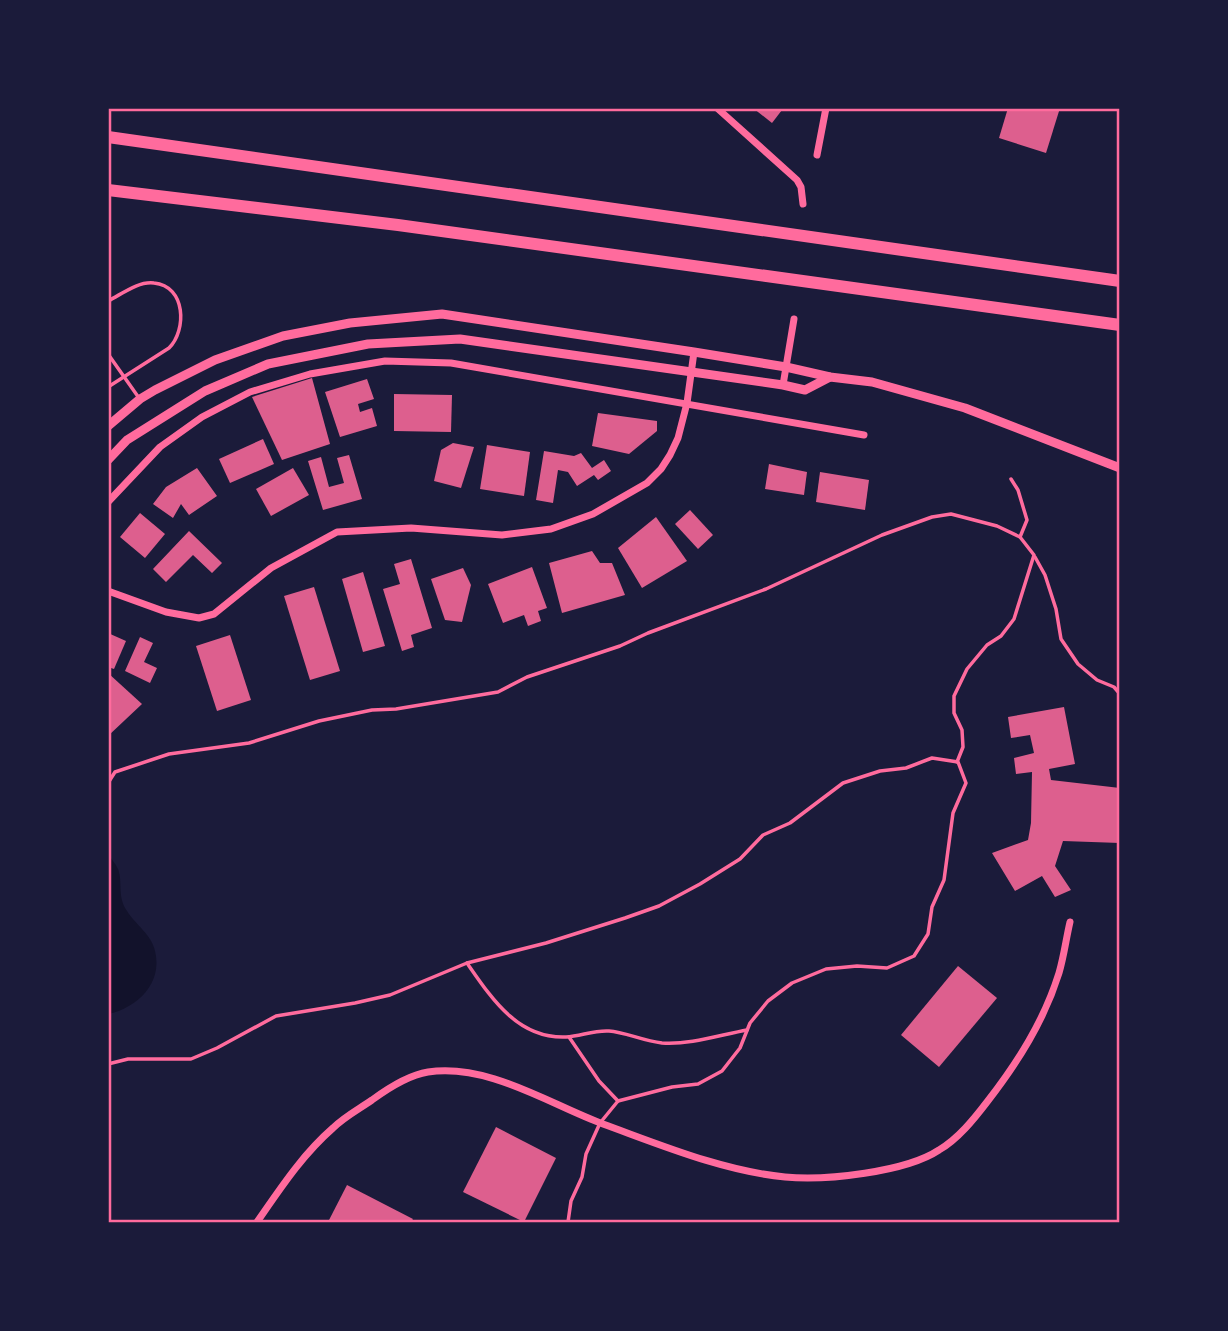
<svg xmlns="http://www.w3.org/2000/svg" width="1228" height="1331" viewBox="0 0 1228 1331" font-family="'DM Sans',sans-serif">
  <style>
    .water { fill: #12122b }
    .building { fill: #dd5f8e }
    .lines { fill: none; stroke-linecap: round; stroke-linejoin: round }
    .service { stroke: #ff6b9d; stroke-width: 3.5 }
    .minor { stroke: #ff6b9d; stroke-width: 7 }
    .tertiary { stroke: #ff6b9d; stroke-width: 9 }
    .motorway { stroke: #ff6b9d; stroke-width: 12 }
    .neatline { fill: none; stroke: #ff6b9d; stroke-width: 2.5 }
  </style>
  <rect width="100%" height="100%" fill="#1b1b3a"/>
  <!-- water -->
  <path class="water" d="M109,855C111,859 116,864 118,869C123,882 117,897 127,911C135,924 152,935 155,951C163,984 137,1007 109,1014Z"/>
  <!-- building -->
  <g class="building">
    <path d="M753,108H780L782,110L772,123Z"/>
    <path d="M1008,108H1060L1046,153L999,138Z"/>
    <path d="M312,378L330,444L282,460L252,397Z"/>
    <path d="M367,379L374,399L358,404L360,412L372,408L377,426L340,437L325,392Z"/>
    <path d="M394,394L452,395L451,432L394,431Z"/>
    <path d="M598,413L657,421V431L629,454L592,446Z"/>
    <path d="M263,439L274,464L230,483L219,459Z"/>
    <path d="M453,443L474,447L461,488L434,481L441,450Z"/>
    <path d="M487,445L530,452L524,496L480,489Z"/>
    <path d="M544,451L574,456L581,453L592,468L604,460L611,471L598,480L594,475L577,486L568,472L558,470L553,503L536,500Z"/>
    <path d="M349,455L362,499L323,510L308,461L321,457L329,487L344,483L337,458Z"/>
    <path d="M769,464L807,472L804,495L765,489Z"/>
    <path d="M197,468L217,496L189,515L181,504L173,518L153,504L166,487Z"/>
    <path d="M293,468L309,495L271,516L256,489Z"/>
    <path d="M820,472L869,480L865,510L816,502Z"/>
    <path d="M690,510L713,535L698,549L675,524Z"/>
    <path d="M140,513L165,534L145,558L120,537Z"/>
    <path d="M656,517L687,561L642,588L618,548Z"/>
    <path d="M189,531L222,563L212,573L193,555L166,582L153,569Z"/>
    <path d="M592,551L600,563H612L625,595L562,613L549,563Z"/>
    <path d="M411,559L432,628L411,635L414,647L402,651L383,589L400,584L394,564Z"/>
    <path d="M532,567L547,608L538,611L541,621L528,626L524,615L503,623L488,584Z"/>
    <path d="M463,568L471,585L462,622L445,620L431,579Z"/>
    <path d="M363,572L385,646L363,652L342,579Z"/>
    <path d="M314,587L340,671L310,680L284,596Z"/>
    <path d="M108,633L126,641L114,669L108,667Z"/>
    <path d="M230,635L251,700L217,711L196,646Z"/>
    <path d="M140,637L153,643L144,662L157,668L150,683L125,671Z"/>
    <path d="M108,673L142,704L108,736Z"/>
    <path d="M1064,707L1075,764L1049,769L1051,780L1120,788V843L1063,841L1055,866L1071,890L1055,897L1042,876L1015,891L992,853L1028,840L1031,823L1032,772L1016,774L1014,758L1034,753L1030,735L1011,738L1008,717Z"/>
    <path d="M958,966L997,998L939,1067L901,1035Z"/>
    <path d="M496,1127L556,1158L524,1222L463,1192Z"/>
    <path d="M347,1185L413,1219L411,1222H328Z"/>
  </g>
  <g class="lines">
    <!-- service -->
    <g class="service">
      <path d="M108,301C122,294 138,281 154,283C186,286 187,330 169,348L108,387"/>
      <path d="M108,354L139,398"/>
      <path d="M1011,479L1018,490L1027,520L1020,537"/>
      <path d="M1035,557L1045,575L1056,609L1061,639L1078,664L1097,680L1114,687L1120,694"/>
      <path d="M108,783L115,772L169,754L249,743L319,721L372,710L396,709L498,692L527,677L620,646L648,633L766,589L882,535L932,517L951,514L997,526L1020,537L1034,555L1014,619L1001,636L987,645L967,669L954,696V713L962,730L963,747L957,762"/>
      <path d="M467,963C492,999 518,1039 566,1037C581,1036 594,1030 609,1031C625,1032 643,1041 662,1043C689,1045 720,1035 747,1030"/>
      <path d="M569,1037L599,1081L618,1101"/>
      <path d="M108,1064L128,1059H191L217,1048L276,1016L355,1003L390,995L467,963L546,943L625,918L659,906L700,884L740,859L763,835L790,823L843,783L880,771L906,768L932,758L958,762L966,783L953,813L944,880L932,907L928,934L914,956L887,968L857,966L826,969L792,983L768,1001L750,1023L740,1048L722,1071L698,1084L672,1087L618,1101L600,1123L586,1154L582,1177L571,1201L568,1222"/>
    </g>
    <!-- minor -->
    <g class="minor">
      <path d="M717,108L797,180L801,187L803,204"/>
      <path d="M817,155L826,108"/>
      <path d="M783,385L794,319"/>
      <path d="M108,502L160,447L202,417L250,392L310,374L385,361L451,363L864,435"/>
      <path d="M108,591L166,612L199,618L214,614L271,568L337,532L411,528L502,535L551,529L593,514L647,483L661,469L670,455L678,438L687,403L694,352"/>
      <path d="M257,1222C280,1189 302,1155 333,1128C344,1117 359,1109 372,1100C387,1089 409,1075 428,1072C488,1063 549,1104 603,1124C661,1145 723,1171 785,1177C825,1181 906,1172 939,1150C958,1139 974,1119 987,1102C1018,1062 1044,1021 1059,973C1064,956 1066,939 1070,922"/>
    </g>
    <!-- tertiary -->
    <g class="tertiary">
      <path d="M108,426L140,399L155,390L215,360L283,336L350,323L442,314L694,352L786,367L830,377L872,382L965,408L1120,468"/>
      <path d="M108,460L127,440L205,391L268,364L368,344L460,339L783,385L805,390L830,377"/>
    </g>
    <!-- motorway -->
    <g class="motorway">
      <path d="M108,137L1120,281"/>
      <path d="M108,190L398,225L1120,325"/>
    </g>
  </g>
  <!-- border -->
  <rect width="1228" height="1331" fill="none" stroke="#1b1b3a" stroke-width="220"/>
  <rect x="110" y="110" width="1008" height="1111" class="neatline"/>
</svg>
